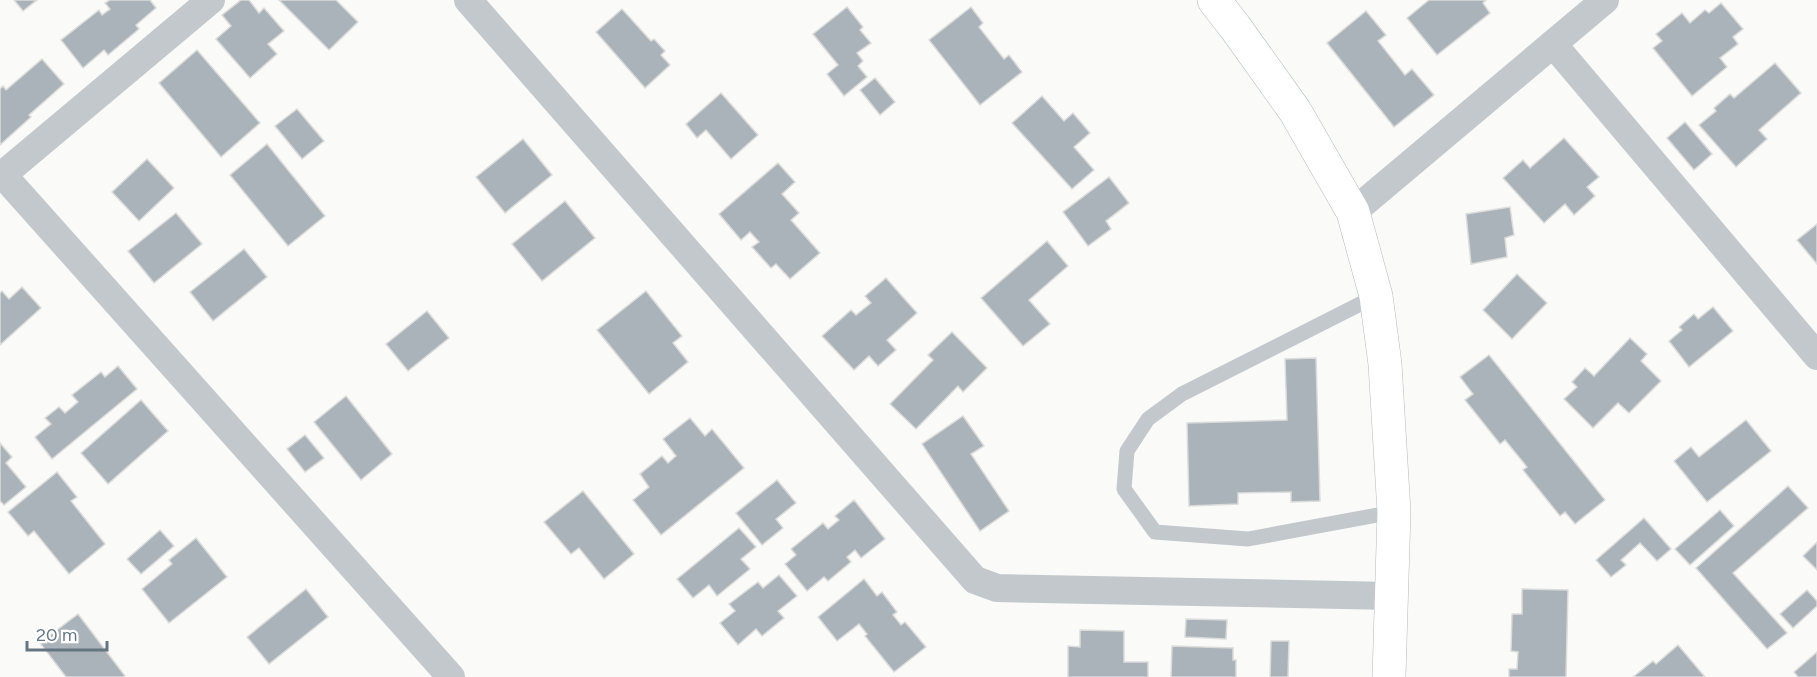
<svg xmlns="http://www.w3.org/2000/svg" width="1817" height="677" font-family="Figtree,sans-serif">
<style>
.building{fill:#aab3b9;stroke:#dcdcda;stroke-width:1.5}
.lines{fill:none;stroke-linecap:round;stroke-linejoin:round}
.secondary-casing{stroke:#b3babf;stroke-width:34}
.lane{stroke:#c3c8cc;stroke-width:15}
.street{stroke:#c3c8cc;stroke-width:28}
.secondary{stroke:#fff;stroke-width:33}
</style>
<rect width="100%" height="100%" fill="#fafaf8"/>
<g class="building">
<path d="M14 0H37L23 11Z"/>
<path d="M110 0H150L156 8 136 25 139 29 108 55 104 50 83 68 61 40 99 10 102 15 110 9 105 3Z"/>
<path d="M241 0H249L259 13 264 8 284 31 268 44 277 54 250 78 216 39 231 26 222 15Z"/>
<path d="M279 0H336L358 22 329 50Z"/>
<path d="M1429 0H1486L1483 3 1490 13 1437 55 1407 18Z"/>
<path d="M1721 3 1743 29 1733 37 1738 44 1720 58 1727 67 1692 96 1653 48 1662 41 1656 34 1682 13 1690 23 1705 10 1709 13Z"/>
<path d="M847 7 863 27 860 30 871 43 857 53 863 61 858 66 867 77 844 96 827 74 838 65 813 34Z"/>
<path d="M971 7 983 23 979 27 1004 59 1009 55 1022 72 980 105 929 40Z"/>
<path d="M622 9 651 41 654 39 665 51 661 55 670 65 645 88 596 32Z"/>
<path d="M1366 11 1386 35 1378 41 1405 75 1412 69 1434 95 1394 127 1327 43Z"/>
<path d="M197 50 260 123 221 157 159 83Z"/>
<path d="M42 59 64 84 29 115 31 117 0 145V89L3 86 6 90Z"/>
<path d="M1775 63 1801 93 1759 130 1767 139 1736 167 1699 125 1716 111 1714 108 1730 94 1734 98Z"/>
<path d="M875 78 895 102 880 115 860 90Z"/>
<path d="M721 93 758 135 731 159 706 130 697 138 686 124Z"/>
<path d="M1042 96 1064 121 1073 113 1090 133 1074 147 1094 170 1072 189 1012 123Z"/>
<path d="M297 109 324 141 302 159 275 126Z"/>
<path d="M1685 122 1712 154 1694 170 1667 138Z"/>
<path d="M1564 138 1599 177 1587 187 1595 196 1574 215 1565 204 1544 223 1503 178 1523 160 1530 168Z"/>
<path d="M523 139 552 175 505 213 476 177Z"/>
<path d="M267 144 325 216 288 246 230 175Z"/>
<path d="M147 159 174 188 139 221 112 192Z"/>
<path d="M778 163 795 182 782 194 799 213 791 220 820 253 790 279 776 264 771 268 752 247 759 242 750 232 741 240 719 214Z"/>
<path d="M1109 177 1129 203 1106 221 1111 229 1088 246 1063 212Z"/>
<path d="M565 201 595 238 542 281 512 244Z"/>
<path d="M1510 207 1514 235 1505 238 1507 257 1471 264 1466 214Z"/>
<path d="M176 213 202 244 154 283 128 251Z"/>
<path d="M1817 224V264L1797 240Z"/>
<path d="M1047 241 1068 266 1029 300 1050 324 1023 346 981 298Z"/>
<path d="M244 249 267 277 213 321 190 292Z"/>
<path d="M1517 274 1547 303 1512 339 1483 310Z"/>
<path d="M886 278 917 313 887 340 896 350 878 366 869 356 854 370 822 336 851 310 856 315 871 303 865 296Z"/>
<path d="M22 287 41 308 0 345V293L2 291 9 299Z"/>
<path d="M646 291 682 336 673 343 688 362 649 394 597 330Z"/>
<path d="M1713 307 1733 331 1689 367 1669 341 1682 330 1679 327 1694 314 1698 319Z"/>
<path d="M427 311 449 338 408 371 386 344Z"/>
<path d="M952 332 987 368 963 392 958 386 916 429 890 404 933 360 928 355Z"/>
<path d="M1630 338 1647 354 1641 361 1661 381 1629 413 1618 403 1593 428 1564 399 1577 387 1572 382 1585 368 1594 376Z"/>
<path d="M1489 355 1605 500 1575 524 1565 512 1560 516 1523 470 1527 467 1505 440 1500 444 1465 400 1473 394 1460 377Z"/>
<path d="M1316 358 1320 501 1291 502V492L1238 493V504L1189 506 1187 423 1287 420 1285 359Z"/>
<path d="M118 366 137 389 52 459 35 437 51 424 45 418 59 407 65 413 78 402 72 395 101 372 105 377Z"/>
<path d="M346 396 392 454 361 480 314 422Z"/>
<path d="M141 400 168 431 108 484 81 453Z"/>
<path d="M963 416 984 446 971 454 1009 511 980 531 922 444Z"/>
<path d="M690 418 705 436 712 429 744 468 661 535 633 500 649 487 640 474 662 456 668 463 676 456 663 439Z"/>
<path d="M1746 420 1771 451 1707 502 1674 461 1691 447 1699 457Z"/>
<path d="M305 435 324 458 305 472 287 449Z"/>
<path d="M0 443 12 457 6 463 26 487 4 505 0 501Z"/>
<path d="M57 472 77 497 71 501 105 544 69 574 34 531 28 536 8 512Z"/>
<path d="M777 480 796 503 776 519 783 528 762 545 736 513Z"/>
<path d="M1788 486 1808 508 1733 573 1787 633 1767 649 1696 568Z"/>
<path d="M583 491 634 554 604 579 579 548 571 554 544 522Z"/>
<path d="M854 500 885 539 861 558 855 550 847 557 851 562 828 581 824 577 807 591 785 564 796 555 791 549 823 523 828 529 839 520 835 516Z"/>
<path d="M1720 510 1734 526 1690 565 1675 549Z"/>
<path d="M1644 518 1671 549 1657 561 1640 543 1621 560 1626 565 1611 577 1596 560Z"/>
<path d="M739 528 756 547 741 559 750 569 717 596 709 585 693 598 677 579Z"/>
<path d="M160 530 174 546 141 574 127 559Z"/>
<path d="M196 538 227 577 169 623 142 589 172 564 169 560Z"/>
<path d="M1817 542V570L1803 556Z"/>
<path d="M779 575 797 596 778 611 784 618 762 636 756 629 738 645 720 623 735 611 729 604 758 582 763 588Z"/>
<path d="M864 579 877 596 882 592 897 612 893 615 901 625 905 622 926 647 894 672 865 636 867 634 859 624 837 641 818 617Z"/>
<path d="M306 589 328 617 269 664 247 637Z"/>
<path d="M1522 589 1568 590 1566 677H1509V669H1517L1518 652 1511 651 1512 614H1522Z"/>
<path d="M1807 590 1817 601V606L1793 628 1780 614Z"/>
<path d="M78 614 125 676 123 677H66L40 643Z"/>
<path d="M1186 619 1227 620 1226 639 1185 637Z"/>
<path d="M1080 630 1124 631V662H1148V677H1068V646L1080 647Z"/>
<path d="M1271 641H1289L1288 677H1270Z"/>
<path d="M1678 645 1705 677H1633L1653 661 1656 664Z"/>
<path d="M1172 646 1233 648V660H1236V677H1171Z"/>
<path d="M1817 652V677H1798L1794 672Z"/>
</g>
<g class="lines">
<defs>
<path id="secondary" d="M1214 0 1235 27 1295 111 1353 212 1376 296 1385 364 1394 512 1389 677"/>
</defs>
<use href="#secondary" class="secondary-casing"/>
<path class="lane" d="M1376 296 1182 394 1148 419 1127 451 1124 489 1155 532 1248 539 1394 512"/>
<g class="street">
<path d="M468 0 975 580 997 588 1392 596"/>
<path d="M1553 44 1817 356"/>
<path d="M3 175 451 677"/>
<path d="M0 177 211 0"/>
<path d="M1353 212 1605 0"/>
</g>
<use href="#secondary" class="secondary"/>
</g>
<path d="M27 641v9h80v-9" fill="none" stroke="#657683" stroke-width="3"/>
<text x="36" y="641" font-size="18" fill="#657683" stroke="#ffffff" stroke-width="4.5" paint-order="stroke">20 m</text>
</svg>
